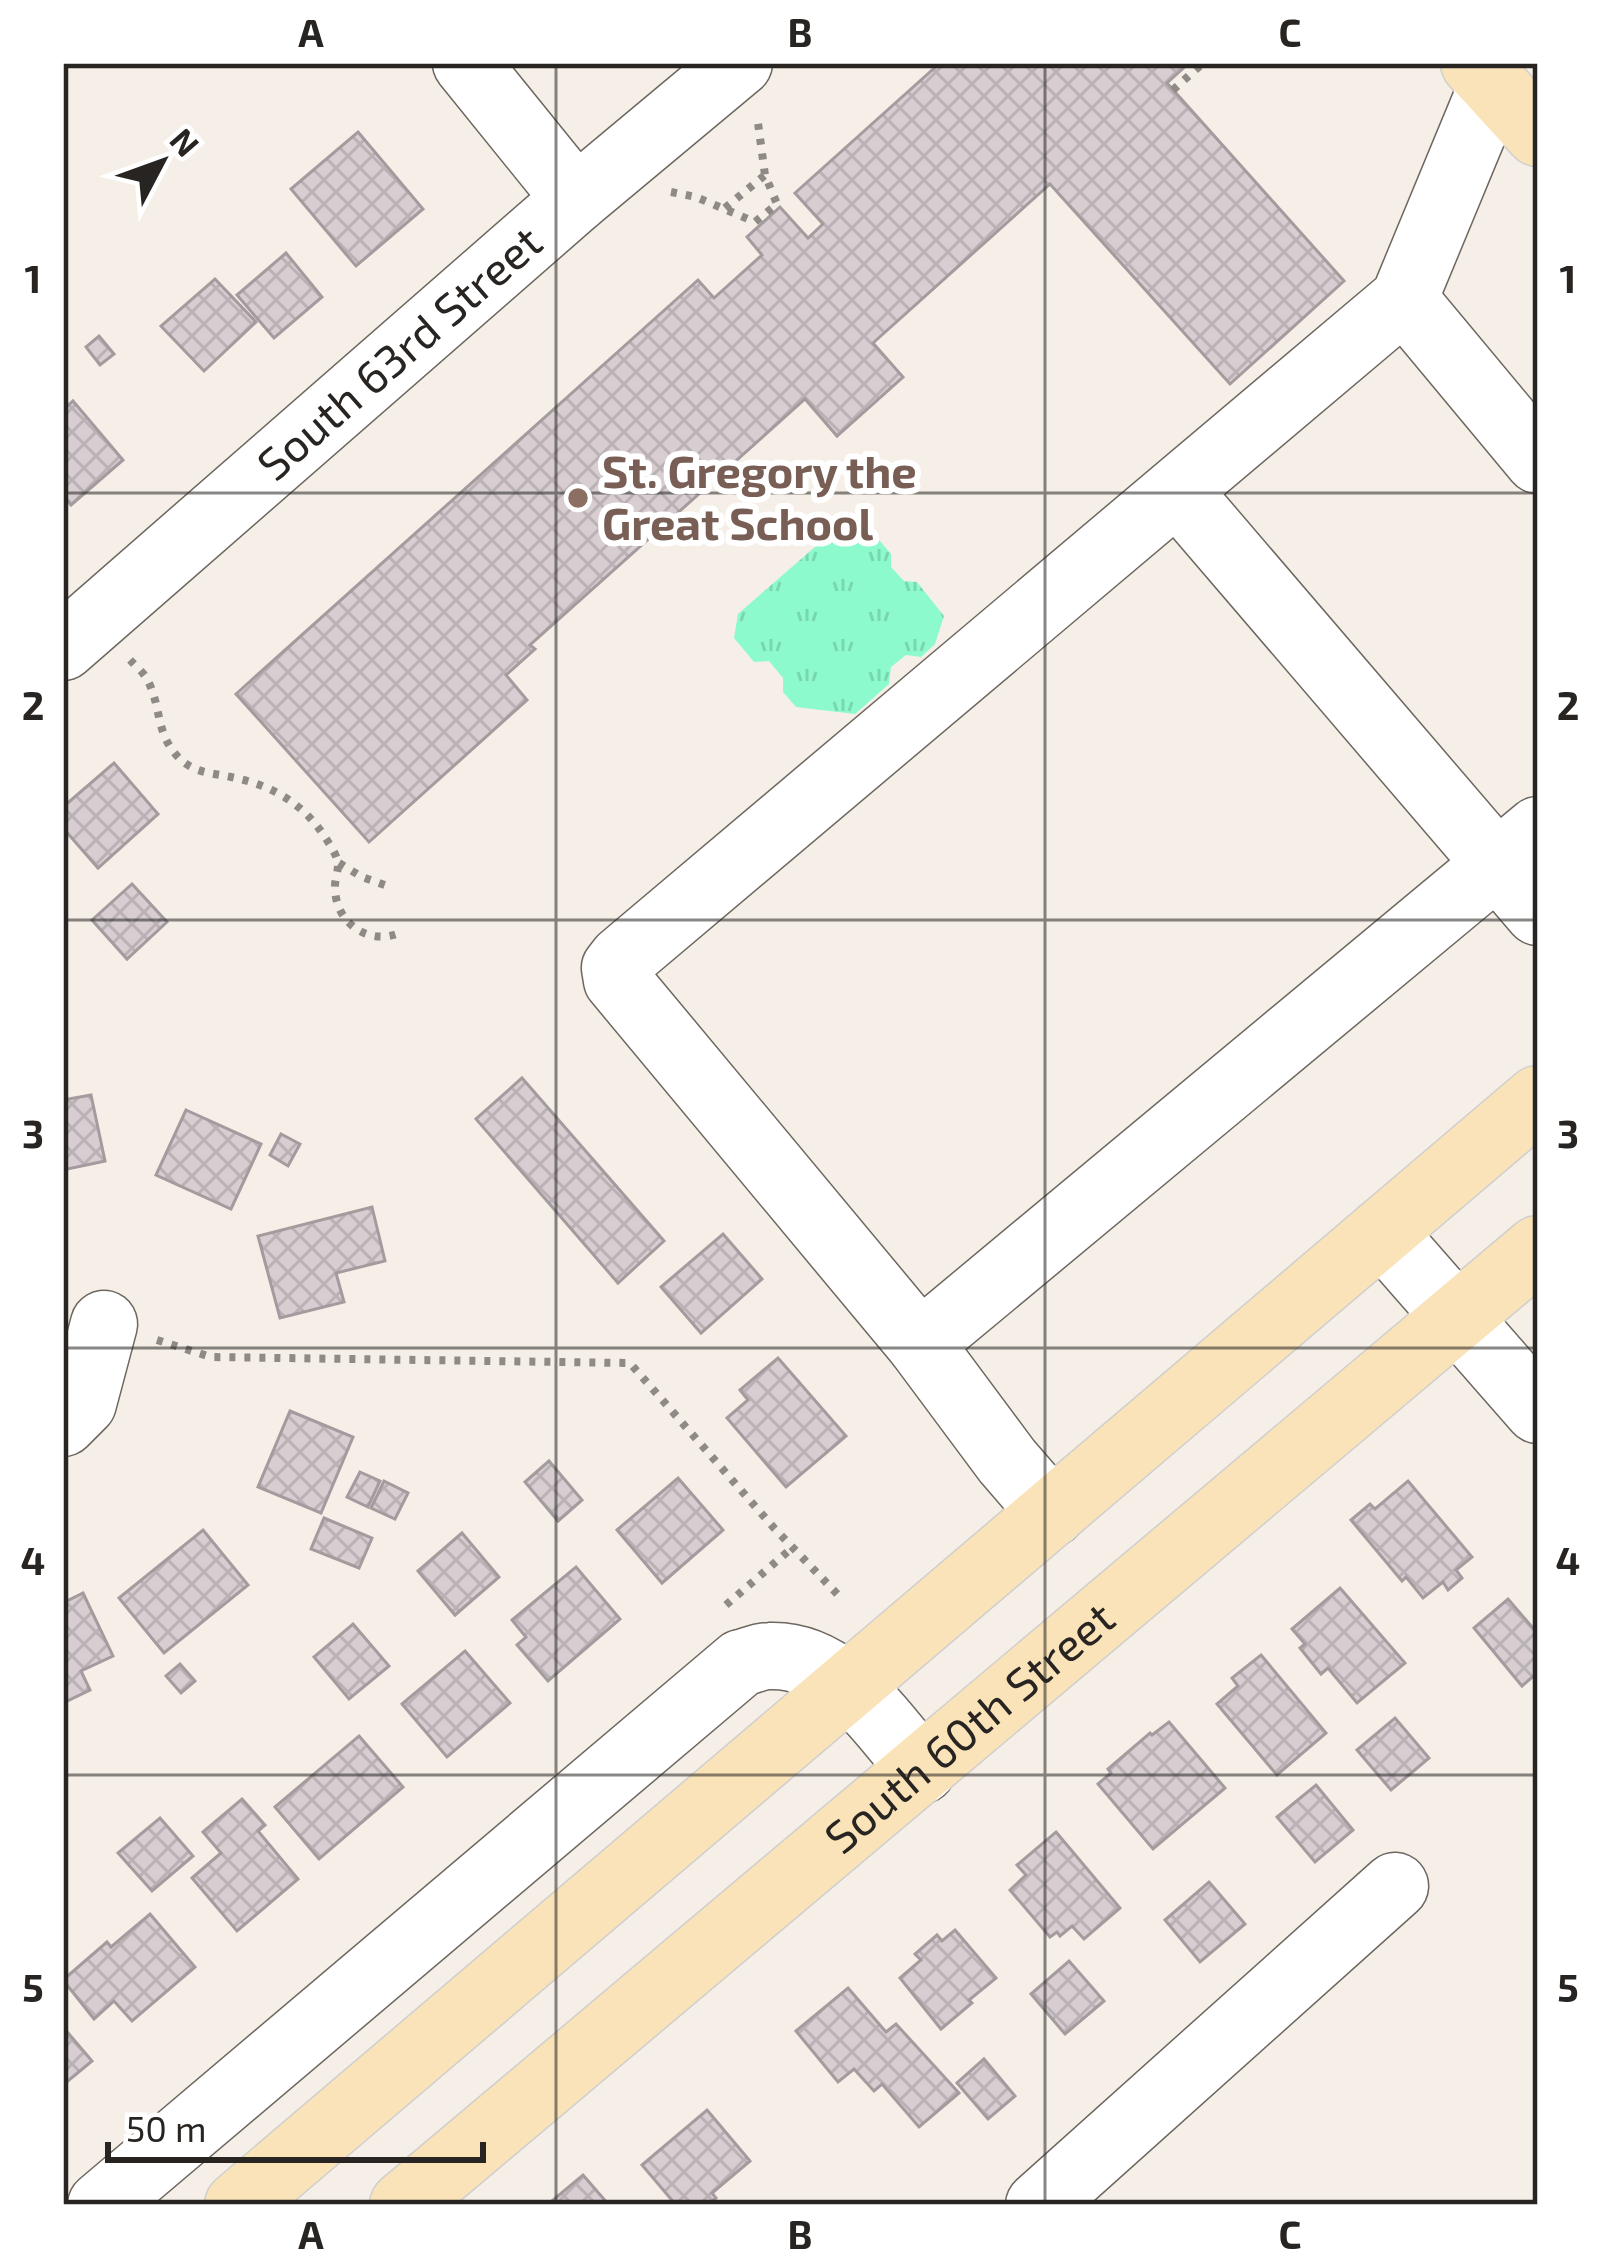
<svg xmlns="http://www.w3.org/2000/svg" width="1601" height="2268" font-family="'Exo 2',sans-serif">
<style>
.park{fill:url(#park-tufts)}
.building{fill:url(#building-cross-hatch);stroke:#a49b9e;stroke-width:3}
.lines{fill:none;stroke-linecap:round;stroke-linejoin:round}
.minor-casing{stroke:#6d6760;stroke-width:69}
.major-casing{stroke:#cfcfce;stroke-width:69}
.path{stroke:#8f8a85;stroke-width:8;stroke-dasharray:6 9;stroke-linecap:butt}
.minor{stroke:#fff;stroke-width:66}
.major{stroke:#fae3b8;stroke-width:66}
.grid{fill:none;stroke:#272422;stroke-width:3;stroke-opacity:0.55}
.education-dot{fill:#8d6e63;stroke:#fff;stroke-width:4.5}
.labels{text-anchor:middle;stroke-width:12;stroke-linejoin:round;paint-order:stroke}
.street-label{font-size:45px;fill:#272422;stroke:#fff}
.education-label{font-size:45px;font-weight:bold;fill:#785e54;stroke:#fff;text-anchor:start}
.neatline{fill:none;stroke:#272422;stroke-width:4.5}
.grid-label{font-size:39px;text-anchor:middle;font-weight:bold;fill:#272422}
</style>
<defs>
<pattern id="park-tufts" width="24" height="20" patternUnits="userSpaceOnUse" patternTransform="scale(3)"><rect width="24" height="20" fill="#8cfacc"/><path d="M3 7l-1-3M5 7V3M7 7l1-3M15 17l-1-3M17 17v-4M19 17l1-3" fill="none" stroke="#79d6af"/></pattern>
<pattern id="building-cross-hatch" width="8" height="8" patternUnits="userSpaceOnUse" patternTransform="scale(3)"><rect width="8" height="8" fill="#d8ced2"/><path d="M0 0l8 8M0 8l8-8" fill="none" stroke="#b9b1b4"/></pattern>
</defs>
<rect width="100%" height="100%" fill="#f6efe7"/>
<path class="park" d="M849 524 868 527 891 554V567L904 581 917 582 944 616 935 644 921 657 906 655 891 667 889 684 855 714 796 707 783 692V678L769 661 754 662 734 638 738 614 831 533Z"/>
<g class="building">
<path d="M940 63H1189L1167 83 1344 281 1230 384 1050 184 873 343 903 377 837 436 805 399 530 645 535 649 506 675 527 700 369 842 236 694 698 280 714 298 762 255 747 237 780 207 808 238 823 224 795 193Z"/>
<path d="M358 132 423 209 356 266 291 189Z"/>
<path d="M286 253 322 297 274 338 237 295Z"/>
<path d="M215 279 256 322 204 371 161 326Z"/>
<path d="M99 336 114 354 100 365 86 347Z"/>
<path d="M73 401 123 460 71 505 63 495V410Z"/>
<path d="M114 763 158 814 98 868 63 828V807Z"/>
<path d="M132 884 167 922 127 959 92 920Z"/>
<path d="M522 1078 664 1241 618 1283 476 1119Z"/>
<path d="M91 1095 105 1161 63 1170V1100Z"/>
<path d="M186 1110 261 1144 231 1209 156 1175Z"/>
<path d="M281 1134 300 1144 288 1166 270 1155Z"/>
<path d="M372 1207 385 1261 336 1273 344 1302 280 1318 258 1236Z"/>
<path d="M723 1234 762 1279 701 1333 661 1287Z"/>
<path d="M778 1358 846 1436 786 1487 727 1418 748 1400 740 1390Z"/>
<path d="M290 1411 353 1437 321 1513 258 1487Z"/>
<path d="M549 1461 582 1500 558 1521 525 1482Z"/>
<path d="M360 1472 380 1481 368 1507 347 1497Z"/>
<path d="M678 1478 723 1530 662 1583 617 1530Z"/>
<path d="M384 1481 408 1493 395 1519 371 1508Z"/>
<path d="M1408 1481 1472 1557 1456 1570 1462 1578 1448 1590 1443 1582 1423 1598 1406 1577 1402 1581 1351 1520 1370 1504 1375 1509Z"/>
<path d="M324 1518 372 1538 359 1568 311 1549Z"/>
<path d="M203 1530 248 1585 164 1653 119 1598Z"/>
<path d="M462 1533 499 1577 455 1615 418 1571Z"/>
<path d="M576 1567 620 1619 548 1681 517 1645 526 1637 512 1620Z"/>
<path d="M1340 1588 1405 1663 1357 1703 1328 1668 1321 1674 1300 1648 1305 1644 1292 1629Z"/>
<path d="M83 1593 113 1656 81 1671 90 1690 63 1703V1603Z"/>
<path d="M1508 1599 1538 1634V1672L1522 1686 1474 1628Z"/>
<path d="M353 1624 389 1666 349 1699 314 1657Z"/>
<path d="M465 1651 510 1703 447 1757 402 1704Z"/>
<path d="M1261 1655 1326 1733 1277 1775 1217 1704 1238 1686 1232 1678Z"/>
<path d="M180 1664 195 1681 181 1693 166 1676Z"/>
<path d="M1395 1718 1429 1758 1391 1790 1357 1750Z"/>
<path d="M1169 1722 1225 1788 1153 1849 1098 1784 1111 1773 1108 1769 1150 1733 1152 1735Z"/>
<path d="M359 1736 403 1787 319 1859 275 1807Z"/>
<path d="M1316 1785 1353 1830 1315 1862 1277 1817Z"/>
<path d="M242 1799 265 1825 258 1831 298 1879 237 1931 192 1878 221 1853 203 1832Z"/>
<path d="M160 1818 193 1856 152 1891 118 1853Z"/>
<path d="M1056 1832 1120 1908 1084 1939 1072 1926 1060 1936 1057 1932 1050 1937 1010 1890 1026 1875 1017 1865Z"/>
<path d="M1209 1882 1245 1924 1200 1962 1165 1920Z"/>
<path d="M150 1914 195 1967 132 2021 114 2001 94 2019 63 1980 107 1942 111 1947Z"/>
<path d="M955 1930 996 1978 969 2000 972 2003 941 2029 900 1978 921 1960 915 1954 937 1935 942 1941Z"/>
<path d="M1069 1961 1104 2001 1065 2034 1031 1994Z"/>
<path d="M848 1988 886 2032 896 2024 959 2093 919 2127 882 2084 874 2091 854 2069 838 2082 796 2031Z"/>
<path d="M63 2027 92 2061 63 2085Z"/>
<path d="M984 2059 1015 2096 988 2119 957 2083Z"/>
<path d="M707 2110 750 2161 712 2193 716 2198 708 2205H676L642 2165Z"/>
<path d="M583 2175 609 2205H547Z"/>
</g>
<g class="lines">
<defs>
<g id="minor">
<path d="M466 63 576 199"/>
<path d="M1404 299 1538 460"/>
<path d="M1178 492 1538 912"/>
<path id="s1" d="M63 647 576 199 739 63"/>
<path d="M1382 1232 1538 1410"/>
<path d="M920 1344 1538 830"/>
<path d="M63 1423 83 1403 104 1324"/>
<path d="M1052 1513 1007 1461 920 1344 617 980 615 968 622 959 1404 299 1493 84"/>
<path d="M101 2205 741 1663C750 1661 760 1656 769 1656 838 1653 882 1724 922 1770"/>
<path d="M1039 2205 1395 1886"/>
</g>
<g id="major">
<path d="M1474 63 1538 133"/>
<path d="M238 2205 1538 1099"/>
<path id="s2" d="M403 2205 1538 1249"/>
</g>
</defs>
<use href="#minor" class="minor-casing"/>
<use href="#major" class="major-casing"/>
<g class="path">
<path d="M1173 90 1203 63"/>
<path d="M671 192 696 197 755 222 777 204 765 175 758 123"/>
<path d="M725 208 765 175"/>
<path d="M130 660C136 666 145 674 148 681 162 709 155 733 179 758 194 773 212 773 231 777 270 785 300 801 323 834 328 842 334 850 337 859 340 868 335 877 335 886 334 920 365 945 397 934"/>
<path d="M339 863 362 877 393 888"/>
<path d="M157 1340 211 1357 630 1363 774 1528 842 1599"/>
<path d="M726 1605 793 1547"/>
</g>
<use href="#minor" class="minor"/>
<use href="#major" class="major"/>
</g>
<path class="grid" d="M556 63V2205M1045 63V2205M63 493H1538M63 920H1538M63 1348H1538M63 1775H1538"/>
<circle class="education-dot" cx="578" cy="498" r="12"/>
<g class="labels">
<g class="street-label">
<text dy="16" stroke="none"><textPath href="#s1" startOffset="447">South 63rd Street</textPath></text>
<text dy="16" stroke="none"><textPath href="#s2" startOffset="741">South 60th Street</textPath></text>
</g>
<g class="education-label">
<text x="602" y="488">St. Gregory the<tspan x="602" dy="52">Great School</tspan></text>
</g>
</g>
<rect width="1601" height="2268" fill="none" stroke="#ffffff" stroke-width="132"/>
<g transform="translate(162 162) rotate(49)" stroke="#ffffff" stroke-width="9" paint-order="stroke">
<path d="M0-9L21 45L0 30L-21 45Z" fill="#272422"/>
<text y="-18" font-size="33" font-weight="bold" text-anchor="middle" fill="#272422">N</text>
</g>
<path d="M108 2142v18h375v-18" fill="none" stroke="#272422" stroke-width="6"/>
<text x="126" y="2142" font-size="36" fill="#272422" stroke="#ffffff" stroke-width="9" paint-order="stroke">50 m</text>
<rect x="66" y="66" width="1469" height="2136" class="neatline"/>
<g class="grid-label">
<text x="311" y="47">A</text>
<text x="800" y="47">B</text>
<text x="1290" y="47">C</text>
<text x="33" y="293">1</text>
<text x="1568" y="293">1</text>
<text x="33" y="720">2</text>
<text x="1568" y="720">2</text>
<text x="33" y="1148">3</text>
<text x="1568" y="1148">3</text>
<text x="33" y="1575">4</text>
<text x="1568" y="1575">4</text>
<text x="33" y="2002">5</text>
<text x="1568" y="2002">5</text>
<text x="311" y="2249">A</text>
<text x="800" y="2249">B</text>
<text x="1290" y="2249">C</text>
</g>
</svg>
